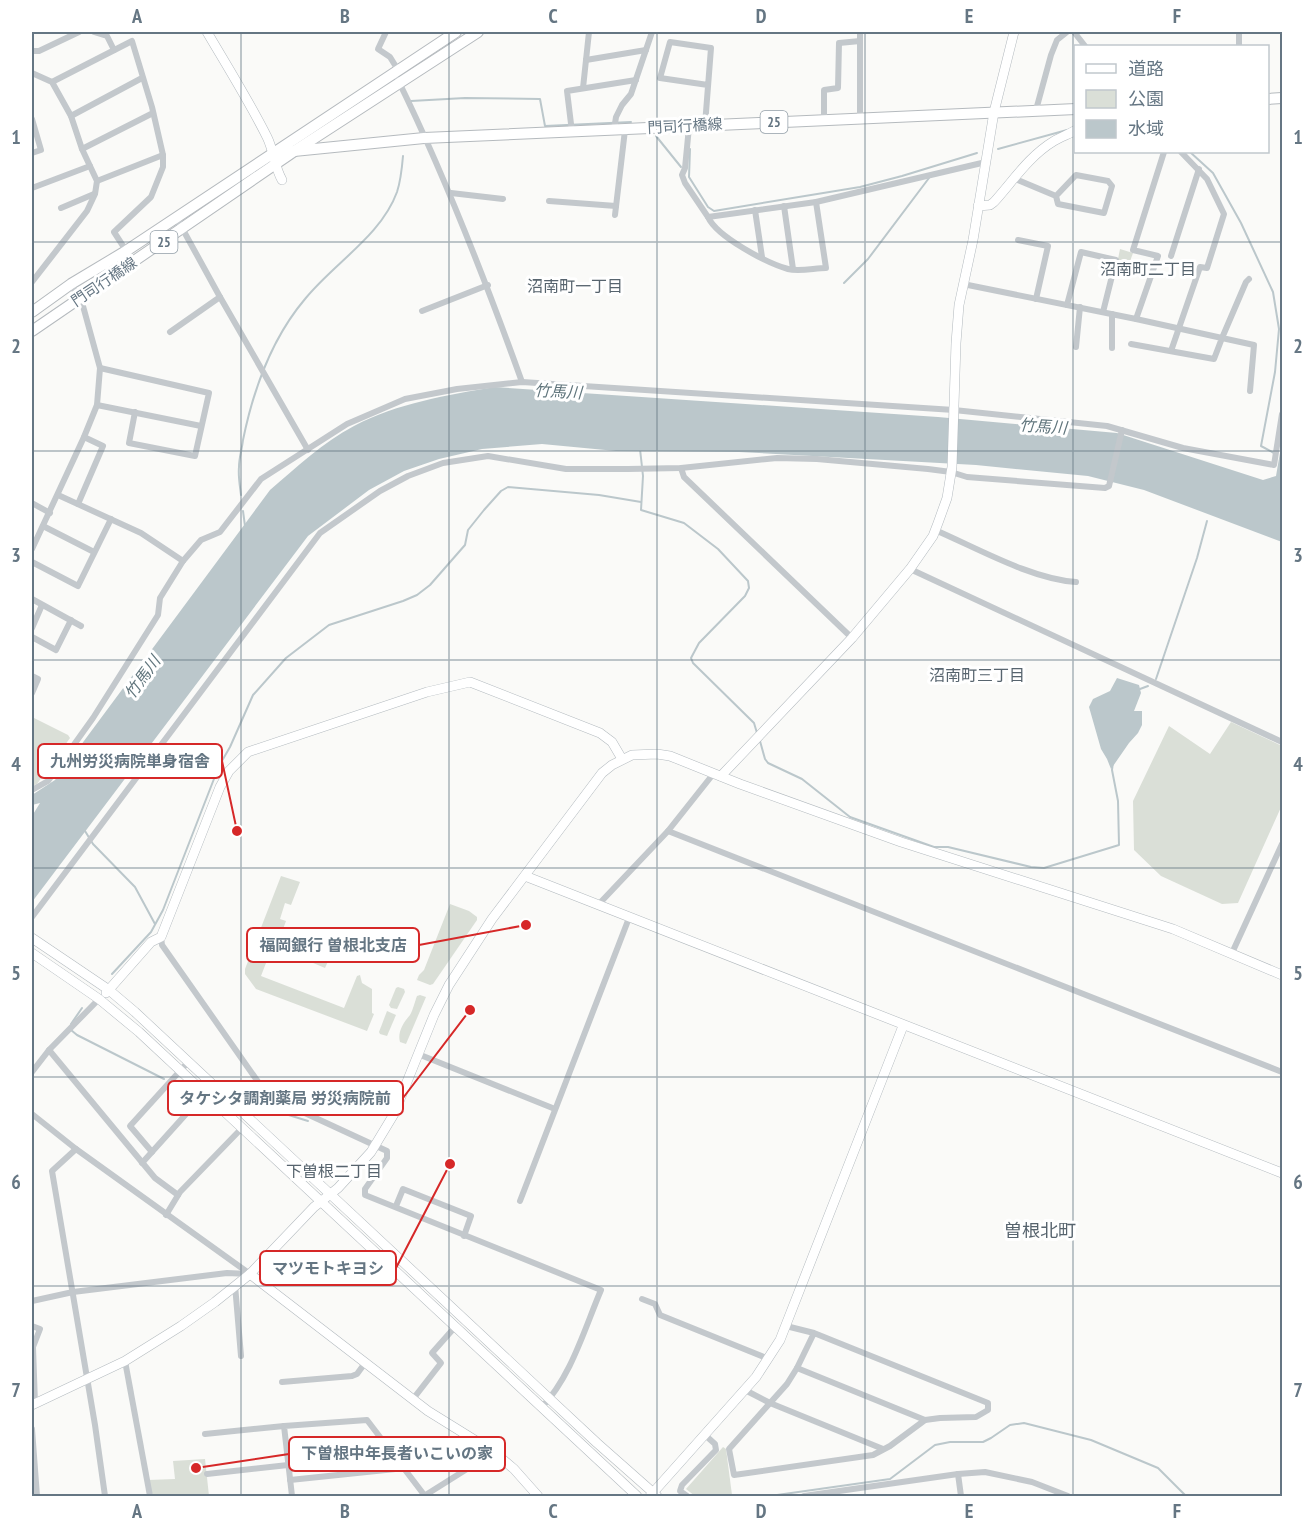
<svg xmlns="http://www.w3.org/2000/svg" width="1314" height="1528" font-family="'PT Sans Narrow','Noto Sans JP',sans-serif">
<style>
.green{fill:#dadfd7}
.water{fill:#bbc7cb}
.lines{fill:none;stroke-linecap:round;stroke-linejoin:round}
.stream{stroke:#bbc7cb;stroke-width:2}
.secondary-casing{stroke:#b3babf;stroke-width:10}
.primary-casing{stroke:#b5babe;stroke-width:12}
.street{stroke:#c3c8cc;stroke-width:6}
.secondary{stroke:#fff;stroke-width:9}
.primary{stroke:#fff;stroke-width:10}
.grid{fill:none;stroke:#657683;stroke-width:1.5;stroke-opacity:0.55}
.labels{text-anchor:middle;stroke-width:6;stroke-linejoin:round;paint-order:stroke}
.shield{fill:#fff;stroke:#939fa8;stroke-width:1.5}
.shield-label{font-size:14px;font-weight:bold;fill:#657683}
.street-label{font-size:15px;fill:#657683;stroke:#fff}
.neighbourhood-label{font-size:16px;fill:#57646e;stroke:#fff}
.water-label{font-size:16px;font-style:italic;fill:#60757c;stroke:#fff}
.quarter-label{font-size:18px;fill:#57646e;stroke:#fff}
.leader{fill:none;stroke:#d62828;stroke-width:2}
.callout-dot{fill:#d62828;stroke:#fff;stroke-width:2}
.callout{fill:#fff;stroke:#d62828;stroke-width:2}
.callout-label{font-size:16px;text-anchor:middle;font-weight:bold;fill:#657683}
.neatline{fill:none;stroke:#657683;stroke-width:2}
.grid-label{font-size:20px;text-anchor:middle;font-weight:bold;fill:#657683}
</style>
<rect width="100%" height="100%" fill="#fafaf8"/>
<g class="green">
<path d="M1120 249 1133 253 1128 267 1117 264Z"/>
<path d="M32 717 68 735 70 738 37 784 32 786Z"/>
<path d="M1231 722 1282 746V805L1238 903 1222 904 1161 876 1134 850 1133 801 1169 726 1210 754Z"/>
<path d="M281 876 300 882 291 905 285 903 280 919 286 921 275 951 271 950 261 976 344 1008 357 976 360 975 362 983 372 989V1013L374 1014 367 1031 256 989 245 974V969Z"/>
<path d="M450 904 469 911 477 917V920L433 984 430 985 417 980 419 975 424 970Z"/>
<path d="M305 943 327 951 330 957 325 968 299 957Z"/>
<path d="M398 987 404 989 405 992 397 1009 391 1008 389 1005 396 988Z"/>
<path d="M420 995 426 997 406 1044 400 1042C397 1032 404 1022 410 1015 413 1010 415 1001 417 996Z"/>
<path d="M387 1011 396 1015 387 1036 380 1034 379 1032Z"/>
<path d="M723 1447 726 1449 732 1495 695 1496 686 1489Z"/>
<path d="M205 1459 209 1496H153L148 1480 175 1479 173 1461Z"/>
</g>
<g class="water">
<path d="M495 387 938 417 1117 433 1263 480 1276 476 1282 441V542L1144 490 1088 476 976 465 739 452 616 451 542 444 482 449 439 459 404 471 369 490 308 536 32 902V816L40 803 32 805V795L55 780 270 490C296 468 323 442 354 426 398 403 447 395 495 387Z"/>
<path d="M1117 678 1139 685 1141 693 1134 711H1142V725L1138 733 1129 743 1111 769 1107 759 1101 749 1089 707 1093 699 1110 691Z"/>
</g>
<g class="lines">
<g class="stream">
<path d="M411 101 465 98 540 99 545 126 631 122"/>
<path d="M656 136 681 167"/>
<path d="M690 149 689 177 708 207 714 211 860 187 902 176 977 153"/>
<path d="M998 149 1067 130"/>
<path d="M1190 152 1213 173 1241 223 1273 292 1279 329 1275 372 1261 446 1274 453"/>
<path d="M844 283 868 259 929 178"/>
<path d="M640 449 643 476 641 510 684 523 718 549 748 581 749 588 745 596 699 643 691 658 693 663 754 723 757 733"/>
<path d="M241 495C240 486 238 476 239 467 239 458 242 449 243 440 253 391 272 338 305 299 334 263 381 236 397 192 401 180 402 168 403 156"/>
<path d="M243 511 245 526"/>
<path d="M1156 679 1197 558 1207 521"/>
<path d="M1140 689 1148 686"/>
<path d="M760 741 765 759 768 763 802 779 850 817 934 847H948L1031 867 1044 868 1119 845 1118 801 1112 770 1113 762"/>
<path d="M85 831 93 844 135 887 155 924"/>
<path d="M112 974 151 932 163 910 219 766 230 747 253 695 286 658 329 625 403 601 417 595 430 585 465 545 468 530 484 510 501 491 508 487 599 495 641 502"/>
<path d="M71 1024 82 1008"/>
<path d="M71 1030 77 1035 164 1079"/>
<path d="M266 1108 308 1121"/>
<path d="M770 1496 890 1479 935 1445 950 1442H983L991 1438 1010 1425 1024 1423 1091 1440 1158 1468 1186 1496"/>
</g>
<defs>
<g id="secondary">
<path d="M207 32C227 66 249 101 267 137 274 151 274 166 282 180"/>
<path d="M978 206 990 205 994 202C1013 181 1029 156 1054 141 1061 137 1069 134 1076 130"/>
<path d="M721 776 852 638 910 569 933 536 938 523 947 498 952 467 956 343 959 305 973 240 994 112 1014 32"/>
<path d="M525 876 1282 1173"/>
<path d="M32 938 109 990 135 1012 597 1443 657 1496"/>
<path d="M32 953 99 999 139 1032 637 1496"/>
<path d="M106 993 151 942 161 937 220 787 229 771 248 752 427 692 470 682 600 733 612 742 622 759"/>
<path d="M250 1274 428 1411 494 1452 514 1469 538 1496"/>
<path d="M32 1405 125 1361 181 1326 215 1302 250 1274 314 1207 338 1188 371 1152 394 1114 434 1015 449 985 492 919 602 773 612 765 632 755 657 754 670 756 740 784 901 842 1173 929 1282 975"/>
<path d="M650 1496 756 1377 780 1340 903 1026"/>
</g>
<g id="primary">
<path d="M1268 99 1282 98"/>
<path d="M274 153 424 138 1076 109"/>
<path d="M32 312 71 284 126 251 456 32"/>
<path d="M32 331 296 150 478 32"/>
</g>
</defs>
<use href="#secondary" class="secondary-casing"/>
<use href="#primary" class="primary-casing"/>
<g class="street">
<path d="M94 32 107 36 114 50"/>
<path d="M386 32 378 49 390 57 398 70"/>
<path d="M1074 32 1085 46"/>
<path d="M1239 32V46"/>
<path d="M32 51H39L79 32"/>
<path d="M586 60 646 50"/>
<path d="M32 73 52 82 71 116 82 149 97 181 95 194 87 211 32 282"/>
<path d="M398 80C446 178 485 279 522 382"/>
<path d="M52 82 132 41 152 107 163 155V167L151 197 114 232 127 252"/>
<path d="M583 88 589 32"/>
<path d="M1036 110 1051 55 1057 40 1067 32"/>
<path d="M71 116 142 78"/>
<path d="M860 118V32"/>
<path d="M32 119 41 150 32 153"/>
<path d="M824 120V90L838 88 839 43 860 41"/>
<path d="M705 125 711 48 670 42 660 78 708 85"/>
<path d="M689 127 685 168 682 175 685 183 708 217 816 202 986 162"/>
<path d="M614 130 616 117 622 105 631 94 652 32"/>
<path d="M572 132 567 91 636 80"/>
<path d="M82 149 153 113"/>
<path d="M1013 178 1056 196 1058 204 1104 213 1112 186 1108 181 1076 175 1056 196"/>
<path d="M97 181 163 155"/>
<path d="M32 188 90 166"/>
<path d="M451 193 503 199"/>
<path d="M549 201 616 206"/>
<path d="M784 206 793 269"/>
<path d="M61 208 94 194"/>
<path d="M755 210 762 257"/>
<path d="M615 215 625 130"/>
<path d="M176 217 220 297 308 450"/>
<path d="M708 217C717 237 767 263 788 269 799 272 815 268 826 268L816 202"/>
<path d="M1018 240 1048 246 1036 299"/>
<path d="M1171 256 1199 169"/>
<path d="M1249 279 1246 282 1222 338 1254 345 1250 391"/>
<path d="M963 284 1136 319 1222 338 1214 359 1131 344"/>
<path d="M1067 305 1081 252 1116 260 1103 312"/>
<path d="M422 311 488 285"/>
<path d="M1136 319 1158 256 1133 250 1164 152"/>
<path d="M170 332 220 297"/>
<path d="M1076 347 1080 307"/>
<path d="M1112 348V314"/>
<path d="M1171 351 1200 267 1207 268 1224 214 1207 179 1181 152"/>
<path d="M100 368 209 393 195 456 129 443 135 412"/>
<path d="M97 405 201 426"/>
<path d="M681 468 684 477 852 638"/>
<path d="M58 495 141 533 183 561"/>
<path d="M32 503 50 513"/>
<path d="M78 504 103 446 84 437"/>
<path d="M43 526 94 552"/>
<path d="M935 530C977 548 1031 579 1076 582"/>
<path d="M32 549 84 437 97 405 100 368 83 306 71 284"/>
<path d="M32 562 78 586 111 519"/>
<path d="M910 569 1282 742"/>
<path d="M32 599 81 626"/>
<path d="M32 628 42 605"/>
<path d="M32 637 56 650 71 620"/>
<path d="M32 676 38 679 32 693"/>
<path d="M32 790 48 781 93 718 158 615 160 598 183 561 201 540 220 532 261 479 347 424 405 399 457 389 522 382 954 410 1107 426 1183 448 1274 465 1282 414"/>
<path d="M668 831 1282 1072"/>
<path d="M598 905 668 831 714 773"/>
<path d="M32 917 320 533 380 491 408 476 443 463 488 456 566 469H628L681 468 777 458 817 459 928 469 951 472 967 477 1105 488 1109 486 1122 430"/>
<path d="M161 937 162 945 268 1096 387 1151V1158L365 1189V1195L601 1290C584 1330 571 1377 541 1408"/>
<path d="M1232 953 1282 844"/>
<path d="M49 1050 155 1178 178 1195"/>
<path d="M418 1054 555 1109"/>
<path d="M32 1072 49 1050 99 999"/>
<path d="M32 1114 76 1149 250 1274"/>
<path d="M76 1149 52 1171 95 1425 105 1496"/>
<path d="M152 1152 130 1126 189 1061"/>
<path d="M142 1163 205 1093"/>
<path d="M520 1201 629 918"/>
<path d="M396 1206 403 1189 471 1216 464 1236"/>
<path d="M166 1215 180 1192 242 1128"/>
<path d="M235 1285 241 1356"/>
<path d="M642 1299 655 1304 660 1315 769 1359"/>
<path d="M32 1301 73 1292 227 1273 249 1274"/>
<path d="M32 1326 40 1329 33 1347 35 1404"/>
<path d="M786 1326 814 1333 988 1403V1410L976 1417 940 1418 925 1420 890 1446 873 1455 734 1475 729 1449 787 1384 797 1368 814 1333"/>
<path d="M125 1361 150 1496"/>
<path d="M797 1368 925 1420"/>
<path d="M282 1382 352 1376 357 1374 365 1363"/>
<path d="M745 1390 770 1403 883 1449"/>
<path d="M413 1399 441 1363 432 1353 455 1327"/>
<path d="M32 1429 37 1496"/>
<path d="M205 1434 284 1426"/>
<path d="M287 1454 385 1443"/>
<path d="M207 1474 288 1465"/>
<path d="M958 1474 961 1496"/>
<path d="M290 1480 405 1468"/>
<path d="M292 1496 284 1426 367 1420 425 1496"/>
<path d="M424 1496 494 1452"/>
<path d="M687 1496 680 1491 682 1485 716 1450 715 1444 705 1435"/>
<path d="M804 1496 958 1474 985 1472 1032 1482 1068 1496"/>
</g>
<use href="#secondary" class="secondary"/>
<use href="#primary" class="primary"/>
</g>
<path class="grid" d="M241 32V1496M449 32V1496M657 32V1496M865 32V1496M1073 32V1496M32 242H1282M32 451H1282M32 660H1282M32 868H1282M32 1077H1282M32 1286H1282"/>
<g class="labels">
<g class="shield">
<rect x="760.5" y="111" width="27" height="22" rx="4.5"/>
<rect x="150.5" y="231" width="27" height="22" rx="4.5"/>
</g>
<g class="shield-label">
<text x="774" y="127">25</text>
<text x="164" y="247">25</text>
</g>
<g class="street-label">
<text transform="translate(685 126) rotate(-3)" y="5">門司行橋線</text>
<text transform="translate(104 282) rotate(-34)" y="5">門司行橋線</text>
</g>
<g class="neighbourhood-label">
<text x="1148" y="275">沼南町二丁目</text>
<text x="575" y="292">沼南町一丁目</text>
<text x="977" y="681">沼南町三丁目</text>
<text x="334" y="1177">下曽根二丁目</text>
</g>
<g class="water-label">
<text transform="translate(558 391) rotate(3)" y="6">竹馬川</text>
<text transform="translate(1043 426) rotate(4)" y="6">竹馬川</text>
<text transform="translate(142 677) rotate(-54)" y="6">竹馬川</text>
</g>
<g class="quarter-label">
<text x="1040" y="1237">曽根北町</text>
</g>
</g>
<path class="leader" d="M237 831L222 761M526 925L419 945M470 1010L403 1098M450 1164L396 1268M196 1468L289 1454"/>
<g class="callout-dot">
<circle cx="237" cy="831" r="6"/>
<circle cx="526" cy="925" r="6"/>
<circle cx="470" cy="1010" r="6"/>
<circle cx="450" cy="1164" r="6"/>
<circle cx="196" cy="1468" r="6"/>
</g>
<g class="callout">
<rect x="38" y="744" width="184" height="34" rx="6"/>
<rect x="247" y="928" width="172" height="34" rx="6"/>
<rect x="168" y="1081" width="235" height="34" rx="6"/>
<rect x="260" y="1251" width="136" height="34" rx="6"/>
<rect x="289" y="1437" width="216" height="34" rx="6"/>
</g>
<g class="callout-label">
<text x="130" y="767">九州労災病院単身宿舎</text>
<text x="333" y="951">福岡銀行 曽根北支店</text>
<text x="285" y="1104">タケシタ調剤薬局 労災病院前</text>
<text x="328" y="1274">マツモトキヨシ</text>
<text x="397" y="1459">下曽根中年長者いこいの家</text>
</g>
<rect width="1314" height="1528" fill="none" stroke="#ffffff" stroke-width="66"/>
<rect x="1074" y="45" width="195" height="108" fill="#ffffff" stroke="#c1c8cd" stroke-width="1.5"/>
<rect x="1086" y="64" width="30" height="9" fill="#ffffff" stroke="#c1c8cd" stroke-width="1.5"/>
<text x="1128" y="75" font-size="18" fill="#657683">道路</text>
<rect x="1086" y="90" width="30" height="18" fill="#dadfd7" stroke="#c1c8cd" stroke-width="1.5"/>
<text x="1128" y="105" font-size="18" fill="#657683">公園</text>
<rect x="1086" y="120" width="30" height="18" fill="#bbc7cb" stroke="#c1c8cd" stroke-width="1.5"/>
<text x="1128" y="135" font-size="18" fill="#657683">水域</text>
<rect x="33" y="33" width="1248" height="1462" class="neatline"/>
<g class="grid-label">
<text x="137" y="23">A</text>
<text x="345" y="23">B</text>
<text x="553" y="23">C</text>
<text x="761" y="23">D</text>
<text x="969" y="23">E</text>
<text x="1177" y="23">F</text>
<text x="16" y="144">1</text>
<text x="1298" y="144">1</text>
<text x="16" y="353">2</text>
<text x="1298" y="353">2</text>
<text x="16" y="562">3</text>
<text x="1298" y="562">3</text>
<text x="16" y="771">4</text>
<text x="1298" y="771">4</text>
<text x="16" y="980">5</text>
<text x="1298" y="980">5</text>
<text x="16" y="1189">6</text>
<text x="1298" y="1189">6</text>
<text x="16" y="1397">7</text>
<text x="1298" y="1397">7</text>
<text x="137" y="1518">A</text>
<text x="345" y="1518">B</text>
<text x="553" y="1518">C</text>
<text x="761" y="1518">D</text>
<text x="969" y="1518">E</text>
<text x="1177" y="1518">F</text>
</g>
</svg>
